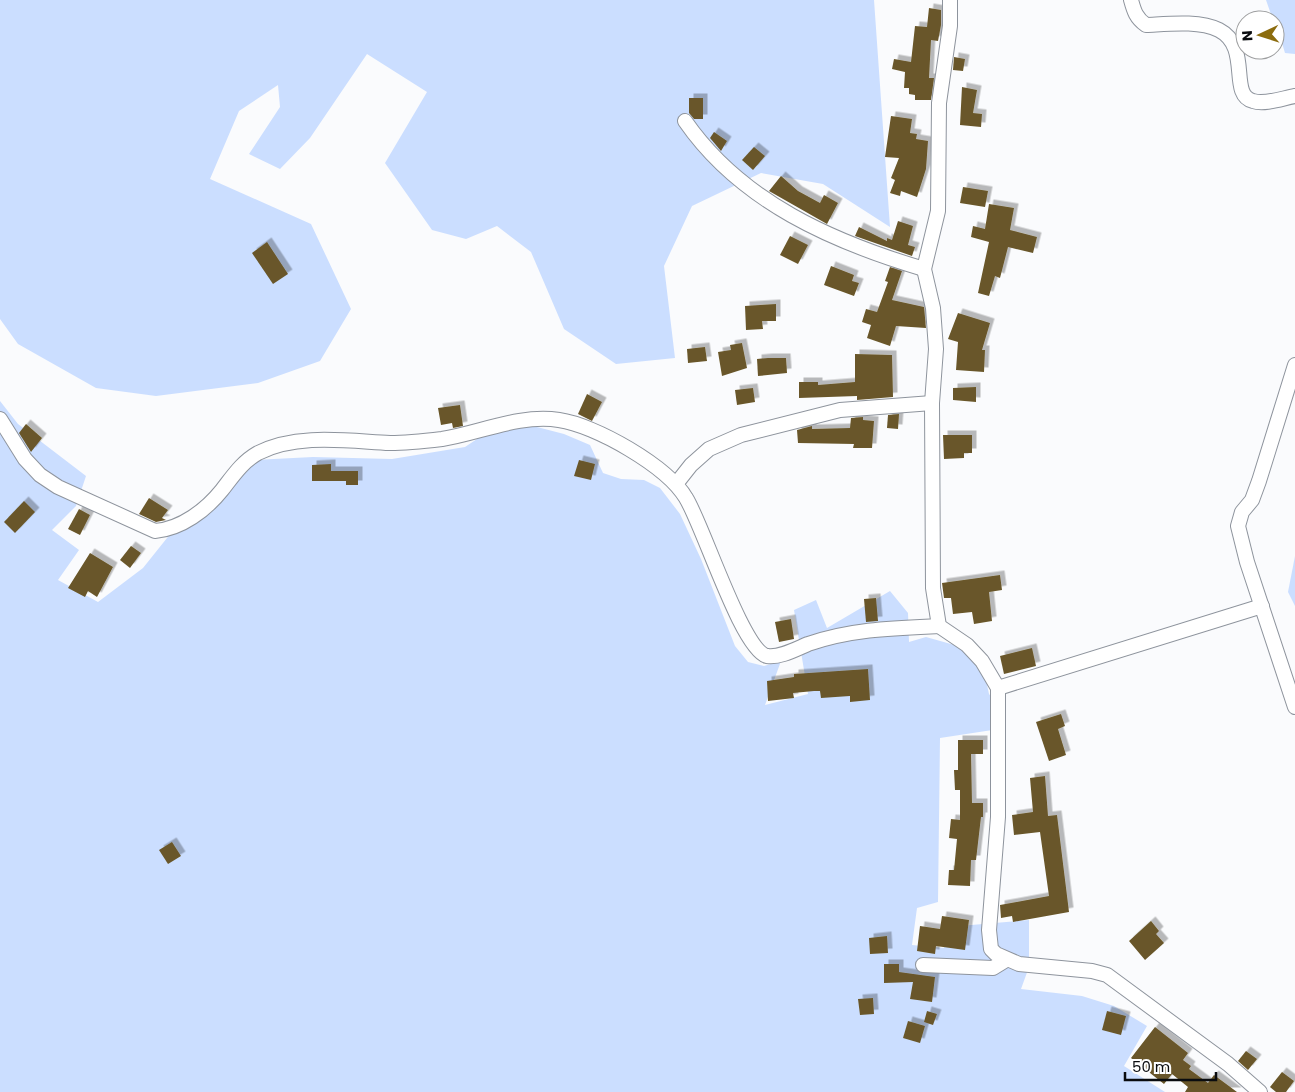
<svg xmlns="http://www.w3.org/2000/svg" width="1295" height="1092" font-family="Poppins,sans-serif">
<style>
.green{fill:#cbdeff}
.building{fill:#695729;filter:url(#shadow)}
.lines{fill:none;stroke-linecap:round;stroke-linejoin:round}
.street-casing{stroke:#8e949d;stroke-width:16}
.street{stroke:#fff;stroke-width:14}
</style>
<defs>
<filter id="shadow"><feDropShadow dx="4.5" dy="-4.5" stdDeviation="0" flood-color="#0004"/></filter>
</defs>
<rect width="100%" height="100%" fill="#fafbfd"/>
<g class="green">
<path d="M0 0H874L890 227 823 184 761 173 692 206 664 266 675 358 616 364 564 329 531 252 497 226 466 239 432 230 385 163 427 92 367 54 310 138 280 169 249 154 280 107 278 85 239 111 210 179 311 224 351 309 320 361 258 383 156 396 96 388 18 344 0 319Z"/>
<path d="M1266 0H1295V54L1285 53 1275 20H1273Z"/>
<path d="M0 401 18 424 86 476 76 506 52 530 79 550 58 580 98 602 143 568 171 533 254 460 313 457 392 459 465 447 480 437 503 427H537L564 434 590 445 603 473 621 479 644 480 660 488 680 514 701 559 735 646 748 662 764 666 781 661 765 705 808 694 794 610 816 600 827 628 890 591 908 613 909 642 926 637 958 646 968 653 984 671 989 694 997 704 999 729 940 738 938 902 917 908 912 945 944 948 948 927 1029 920V967L1021 989 1082 996 1114 1006 1147 1026 1124 1066 1165 1092H0Z"/>
<path d="M1295 556V606L1288 592Z"/>
</g>
<g class="building">
<path d="M929 8 941 10V25L938 41 931 40 929 78H934L931 100H915V95L909 94V88H904L905 72 892 69 894 59 911 62 915 26 927 27Z"/>
<path d="M954 57 965 59 963 71 953 70Z"/>
<path d="M962 87 977 90 973 113 982 114 981 127 960 125Z"/>
<path d="M689 98H703V119H694L689 113Z"/>
<path d="M891 116 912 119 910 133 917 134 916 139 928 141 926 169 917 197 901 191 900 196 890 193 895 180 891 178 899 158 885 157Z"/>
<path d="M714 132 727 141 721 151 710 138Z"/>
<path d="M754 147 765 156 753 170 742 160Z"/>
<path d="M781 176 798 191 820 203 824 195 838 203 827 224 769 191Z"/>
<path d="M963 187 988 191 985 207 960 203Z"/>
<path d="M989 204 1014 208 1010 230 1037 237 1033 253 1008 247 1000 278 995 276 989 296 978 293 989 242 971 237 973 226 985 229Z"/>
<path d="M898 221 913 226 908 245 915 247 912 256 855 236 859 227 887 241V238L892 240Z"/>
<path d="M790 236 808 245 798 264 780 255Z"/>
<path d="M267 242 288 274 273 284 252 253Z"/>
<path d="M831 266 854 275 852 281 859 283 854 296 824 285Z"/>
<path d="M890 267 902 271 892 300 924 307 926 328 896 326 890 346 867 338 871 325 862 322 866 309 877 312 888 282 885 281Z"/>
<path d="M776 304V321H762L763 329 746 330 745 306Z"/>
<path d="M958 313 990 323 982 350H985L984 372 956 370 958 342 948 339Z"/>
<path d="M742 343 747 368 722 376 718 352 731 350 730 345Z"/>
<path d="M705 347 707 361 688 363 687 349Z"/>
<path d="M855 354 892 355 893 397 857 400V396L799 398V382H818V385L855 382Z"/>
<path d="M768 358H786L787 373 758 376 757 359Z"/>
<path d="M976 387V402L953 400V388Z"/>
<path d="M753 388 755 402 737 405 735 390Z"/>
<path d="M587 394 602 402 592 421 578 414Z"/>
<path d="M460 405 463 426 453 428 452 423 441 425 438 408Z"/>
<path d="M899 414 898 429 887 428 888 415Z"/>
<path d="M863 417V420L874 421 872 448H853L854 444 798 443 797 430 812 426V429L850 428 851 418Z"/>
<path d="M26 424 42 438 31 452 19 433Z"/>
<path d="M943 435H972V453H964V458L944 459Z"/>
<path d="M579 460 595 464 591 480 574 476Z"/>
<path d="M331 464V471H358V485H346V481H312V465Z"/>
<path d="M149 498 168 510 162 518 166 520 156 522 139 514Z"/>
<path d="M24 501 35 512 15 533 4 522Z"/>
<path d="M79 509 90 515 80 535 68 529Z"/>
<path d="M131 546 141 553 130 568 120 560Z"/>
<path d="M90 553 113 567 97 597 88 591 85 597 68 588Z"/>
<path d="M1000 575 1002 590 989 592 992 621 974 624 972 612 953 614 951 598H944L942 583Z"/>
<path d="M876 598 878 621 866 622 864 599Z"/>
<path d="M791 619 794 639 779 642 775 622Z"/>
<path d="M1032 648 1036 666 1004 674 1000 656Z"/>
<path d="M868 669 870 700 850 702V696L821 698 820 691H814L793 693 794 698 768 701 767 681 794 677V674Z"/>
<path d="M1061 714 1065 726 1058 729 1066 755 1049 761 1036 722Z"/>
<path d="M958 740H983V754H971L972 803H983V817H981L976 860H971L970 886 948 885 949 870H954L957 839 949 838 951 819 960 820V790H955L954 770H958Z"/>
<path d="M1045 776 1048 816 1057 815 1069 912 1013 922 1012 916 1001 918 1000 905 1049 896 1040 832 1014 835 1012 815 1033 812 1030 778Z"/>
<path d="M172 842 181 856 168 864 159 850Z"/>
<path d="M942 916 969 920 965 950 936 946 935 954 917 951 920 926 940 929Z"/>
<path d="M1151 921 1159 931 1156 934 1164 943 1145 960 1129 941Z"/>
<path d="M887 936 888 953 870 954 869 938Z"/>
<path d="M884 964H899V972L935 977 932 1002 910 999 913 982 884 983Z"/>
<path d="M873 998 874 1014 860 1015 858 999Z"/>
<path d="M927 1011 937 1014 933 1025 924 1022Z"/>
<path d="M1107 1011 1126 1016 1121 1035 1102 1030Z"/>
<path d="M908 1021 925 1026 920 1043 903 1038Z"/>
<path d="M1155 1027 1188 1053 1183 1060 1191 1066 1189 1069 1208 1083 1214 1075 1237 1092H1185L1188 1087 1172 1074 1164 1084 1131 1058Z"/>
<path d="M1246 1051 1257 1059 1248 1070 1238 1061Z"/>
<path d="M1282 1072 1294 1081 1286 1092H1276L1270 1087Z"/>
</g>
<g class="lines">
<defs>
<g id="street">
<path d="M950 0V26L939 103 938 211 924 269 933 308 936 349 932 403 933 588 939 626 967 645 982 661 998 688V817L989 930 991 949 996 954 1019 964 1092 971 1107 975 1228 1064 1260 1092"/>
<path d="M1131 0C1134 11 1136 18 1146 25 1167 24 1199 20 1219 30 1252 47 1228 95 1253 101 1265 105 1283 98 1295 96"/>
<path d="M685 121C741 202 833 242 924 269"/>
<path d="M1295 365 1259 481 1252 500 1242 512 1238 526 1247 562 1295 707"/>
<path d="M0 419 25 459 40 475 58 487 155 531C181 529 206 510 222 490 233 476 242 462 258 453 297 433 348 441 390 443 407 443 425 441 442 439 480 433 519 414 559 420 595 425 667 466 686 498 703 525 742 650 767 656 780 658 796 649 808 644 851 629 895 628 939 626"/>
<path d="M676 484 691 465 709 449 741 435 840 410 932 403"/>
<path d="M998 688 1262 606"/>
<path d="M923 965 993 968 1006 960"/>
</g>
</defs>
<use href="#street" class="street-casing"/>
<use href="#street" class="street"/>
</g>
<g transform="translate(1260 35) rotate(266)"><circle r="24" fill="#ffffff" stroke="#9d9e9f"/>
<path d="M0-4L9 19L0 12L-9 19Z" fill="#8c6c0e"/>
<text y="-8" font-size="14" font-weight="bold" text-anchor="middle" fill="#0a0c0f">N</text>
</g>
<path d="M1125 1072v8h91v-8" fill="none" stroke="#0a0c0f" stroke-width="2.5"/>
<text x="1132" y="1072" font-size="15" fill="#0a0c0f" stroke="#ffffff" stroke-width="4" paint-order="stroke">50 m</text>
</svg>
